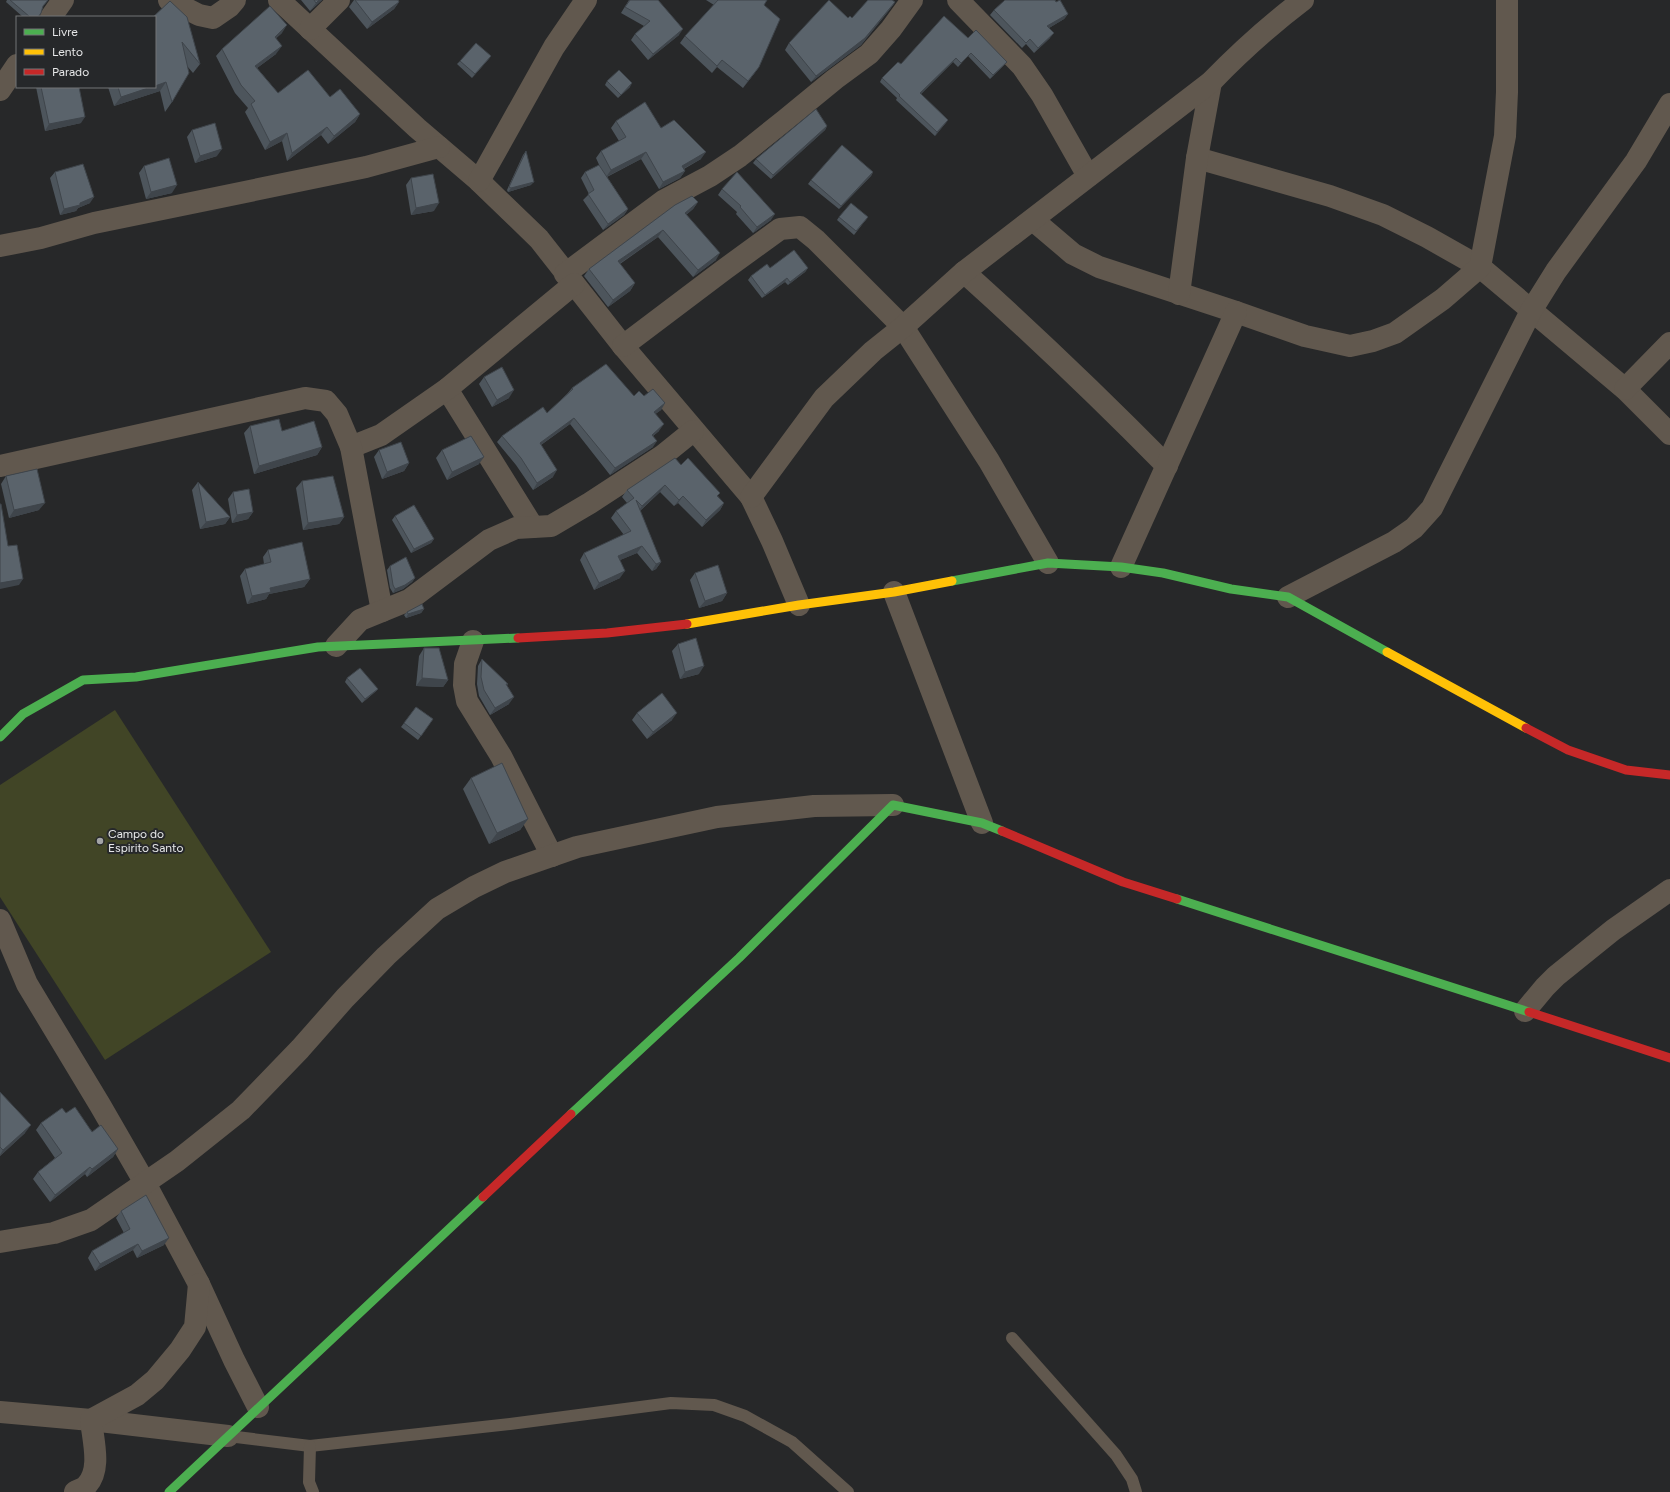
<svg xmlns="http://www.w3.org/2000/svg" width="1670" height="1492" font-family="Figtree,sans-serif">
<style>
.garden{fill:#414526}
.lines{fill:none;stroke-linecap:round;stroke-linejoin:round}
.lane{stroke:#61584e;stroke-width:12}
.street{stroke:#61584e;stroke-width:22}
.fast{stroke:#4caf50;stroke-width:9}
.slow{stroke:#ffc107;stroke-width:9}
.jam{stroke:#c62828;stroke-width:9}
.wall{fill:#4d555c}
.shaded-wall{fill:#3f454b}
.building{fill:#5a636b;stroke:#3f454b}
.poi-dot{fill:#a3a4a5;stroke:#26282a;stroke-width:1.5}
.labels{text-anchor:middle;stroke-width:4;stroke-linejoin:round;paint-order:stroke}
.poi-label{font-size:12px;fill:#e6e7e8;stroke:#26282a;text-anchor:start}
</style>
<rect width="100%" height="100%" fill="#272829"/>
<path class="garden" d="M115 710 271 952 105 1060 0 897V785Z"/>
<g class="lines">
<g class="lane">
<path d="M1012 1338 1116 1455 1132 1479 1136 1492"/>
<path d="M228 1436 310 1446 510 1424 671 1403 714 1405 745 1416 792 1442 848 1492"/>
<path d="M310 1446 309 1482 313 1492"/>
</g>
<g class="street">
<path d="M169 0 199 15 213 18 229 7 235 0"/>
<path d="M279 0 417 128 479 181 539 239 623 346 751 497 772 541 799 605"/>
<path d="M958 0 1022 66 1042 95 1088 176"/>
<path d="M51 17 63 0"/>
<path d="M310 29 339 0"/>
<path d="M0 90 17 65"/>
<path d="M1197 158 1330 196 1383 215 1427 237 1480 267 1625 389 1670 434"/>
<path d="M479 181 554 47 586 0"/>
<path d="M1033 220 1073 254 1099 267 1236 312 1305 336 1350 346 1373 341 1395 333 1443 299 1480 267 1505 136 1507 92V0"/>
<path d="M0 246 41 238 94 223 366 167 439 147"/>
<path d="M964 272C1034 335 1101 399 1167 466"/>
<path d="M565 274 663 201 710 176 740 156 785 120 835 79 869 54 891 29 912 0"/>
<path d="M1179 294 1197 158 1211 82"/>
<path d="M623 346 725 269 780 229 800 227 816 240 903 327 989 461 1048 563"/>
<path d="M447 389 533 527"/>
<path d="M1625 389 1670 343"/>
<path d="M351 447 381 435 447 389 574 284"/>
<path d="M0 466 305 398 326 401 337 414 351 447 382 611"/>
<path d="M751 497 824 398 873 351 903 327 964 272 1211 82C1240 52 1270 25 1303 0"/>
<path d="M1121 567 1236 312"/>
<path d="M894 592 982 823"/>
<path d="M1288 597 1394 542 1414 528 1432 508 1531 311 1556 271 1636 161 1670 104"/>
<path d="M473 641 465 664 464 685 467 701 501 756 552 856"/>
<path d="M336 646 360 620 409 600 489 540 516 528 551 526 590 503 662 456 693 431"/>
<path d="M0 920 27 984 100 1105 145 1183 199 1284 234 1360 258 1407"/>
<path d="M1525 1011 1545 987 1556 976 1613 930 1670 890"/>
<path d="M0 1242 54 1233 91 1220 177 1161 241 1110 300 1049 345 998 386 956 437 909 474 887 505 872 577 847 717 817 814 806 893 805"/>
<path d="M0 1412 91 1420 228 1436"/>
<path d="M75 1492C78 1490 83 1489 86 1486 102 1470 93 1441 91 1420L137 1395 155 1380 180 1350 195 1327 199 1284"/>
</g>
<g class="fast">
<path d="M952 581 1048 563 1121 567 1163 573 1231 589 1288 597 1387 652"/>
<path d="M0 737 23 714 83 680 136 677 318 647 518 638"/>
<path d="M1177 899 1529 1012"/>
<path d="M571 1114 739 958 893 805 982 823 1002 831"/>
<path d="M169 1492 483 1197"/>
</g>
<g class="slow">
<path d="M687 624 799 605 894 592 952 581"/>
<path d="M1387 652 1526 728"/>
</g>
<g class="jam">
<path d="M518 638 607 633 687 624"/>
<path d="M1526 728 1568 750 1626 770 1670 775"/>
<path d="M1002 831 1123 882 1177 899"/>
<path d="M1529 1012 1670 1058"/>
<path d="M483 1197 571 1114"/>
</g>
</g>
<g class="wall">
<path d="M7 0H48L43 6 41 13 39 17H23L6 2Z"/>
<path d="M301 0H322L310 11Z"/>
<path d="M354 0H398L399 2 394 9 367 29 349 7Z"/>
<path d="M629 0 679 35 648 60 631 40 635 34 644 26 621 13Z"/>
<path d="M706 0H767L764 5 759 67 743 88 717 67 712 73 680 43 685 36 714 5Z"/>
<path d="M170 1 200 64 193 73 187 66 172 102 165 112 160 91 114 106 108 87H155Z"/>
<path d="M895 2 890 9 861 45 811 82 785 50 789 43 848 18H852Z"/>
<path d="M1056 2 1068 14 1064 19 1049 28 1050 38 1034 53 1026 44 1022 48 990 15 994 10Z"/>
<path d="M282 33 276 38V54L257 68 278 93 330 97 360 114 355 122 328 144 321 135 287 161 282 141 265 150 245 112 248 108 235 93 216 56 222 49Z"/>
<path d="M968 38 1004 65 990 79 968 56 958 67 953 62 921 94 948 120 935 136 896 100 897 98 880 82 882 78 901 64Z"/>
<path d="M491 56 472 78 457 64 460 61Z"/>
<path d="M607 81 630 87 618 98 605 85Z"/>
<path d="M36 87H79L81 123 45 131Z"/>
<path d="M616 121 661 128 701 159 684 169 685 171 680 178 659 189 641 159 607 177 628 209 624 215 603 230 583 200 589 194 581 178 585 172 601 169 596 158 601 151 619 141 611 128Z"/>
<path d="M827 126 825 130 771 179 753 163 756 159Z"/>
<path d="M192 130 217 156 195 163 187 137Z"/>
<path d="M526 151 531 185 508 192 507 190 523 155Z"/>
<path d="M144 166 172 193 146 199 139 173Z"/>
<path d="M55 172 90 203 78 208 76 211 60 215 50 178Z"/>
<path d="M873 172 871 176 839 209 808 184 811 180Z"/>
<path d="M411 178 434 211 411 215 406 185Z"/>
<path d="M722 189 771 220 753 233 736 214 737 212 718 195Z"/>
<path d="M698 202 693 209 686 215 716 260 693 277 658 237 620 264 635 283 630 291 608 307 584 276 589 269Z"/>
<path d="M839 217H868L854 235 837 220Z"/>
<path d="M770 268H808L805 272 788 285 785 282 762 298 748 280 751 276Z"/>
<path d="M484 377 509 398 492 407 479 384Z"/>
<path d="M572 388 634 396H644L665 403 661 410 655 414 659 431 653 436V447L610 475 570 424 541 445 553 477 533 490 516 465 497 442 502 436 547 413 567 394Z"/>
<path d="M250 426 282 431 322 447 317 455 254 474 244 433Z"/>
<path d="M379 450 409 463 404 471 382 479 374 457Z"/>
<path d="M442 450 479 464 447 480 436 458Z"/>
<path d="M681 465 718 496 724 503 720 510 702 527 678 503 674 506 660 492 640 511 661 562 656 569 652 571 637 553 620 560V578L594 590 580 560 584 553 624 535 611 518 616 511 627 503 622 497 627 490Z"/>
<path d="M6 476 39 510 9 518 1 484Z"/>
<path d="M302 481 344 517 339 524 303 530 296 488Z"/>
<path d="M198 482 230 517 225 524 200 529 192 490Z"/>
<path d="M233 492 253 512 248 519 232 523 228 499Z"/>
<path d="M395 516 434 539 431 543 411 553 392 520Z"/>
<path d="M268 550 310 579 304 587 269 594 266 599 247 604 240 576 245 569 264 564 263 557Z"/>
<path d="M390 566 415 578 412 582 403 589 393 593 390 588 387 570Z"/>
<path d="M695 573 727 593 722 601 699 608 690 580Z"/>
<path d="M424 609 421 613 406 618 404 615 407 612Z"/>
<path d="M678 644 699 674 680 679 672 651Z"/>
<path d="M424 648 448 680 443 687 416 686 419 656Z"/>
<path d="M482 659 508 684 507 685 509 704 490 715 479 696 477 684 478 666Z"/>
<path d="M347 678 378 689 375 692 362 703 345 682Z"/>
<path d="M416 707 433 719 418 740 401 727Z"/>
<path d="M637 713 672 720 647 739 632 720Z"/>
<path d="M471 778 528 819 520 830 489 844 463 789Z"/>
<path d="M0 1092 25 1133 0 1156Z"/>
<path d="M66 1113 118 1149 113 1157 87 1177 85 1174 50 1202 33 1179 38 1172 55 1158 36 1130 41 1123Z"/>
<path d="M121 1211 164 1245 137 1258 133 1250 95 1271 88 1258 92 1251 124 1233 116 1218Z"/>
</g>
<g class="shaded-wall">
<path d="M319 0H322L310 11 316 3Z"/>
<path d="M399 2 394 9 367 29 372 22Z"/>
<path d="M895 2 890 9 861 45 811 82 816 76Z"/>
<path d="M1068 14 1064 19 1044 31 1047 26Z"/>
<path d="M287 25 282 33 269 45 275 37Z"/>
<path d="M683 29 679 35 648 60 653 54Z"/>
<path d="M1054 33 1050 38 1034 53 1038 48Z"/>
<path d="M282 46 276 54 249 74 255 66Z"/>
<path d="M491 56 488 60 472 78 475 74Z"/>
<path d="M956 58 953 62 918 97 920 93Z"/>
<path d="M722 60 717 67 712 73 717 66Z"/>
<path d="M1007 62 990 79 993 75Z"/>
<path d="M759 67 754 74 743 88 748 81Z"/>
<path d="M166 82 160 91 114 106 121 97 151 87H155V86Z"/>
<path d="M632 83 630 87 618 98 621 95Z"/>
<path d="M360 114 355 122 328 144 334 136Z"/>
<path d="M85 117 81 123 45 131 49 124Z"/>
<path d="M948 120 945 124 935 136 937 132Z"/>
<path d="M827 126 825 130 771 179 773 175Z"/>
<path d="M327 127 321 135 287 161 292 153Z"/>
<path d="M287 133 282 141 265 150 270 142Z"/>
<path d="M222 149 217 156 195 163 200 156Z"/>
<path d="M646 152 641 159 606 177 611 170Z"/>
<path d="M706 152 701 159 677 172 682 166Z"/>
<path d="M685 171 680 178 659 189 663 182Z"/>
<path d="M873 172 871 176 839 209 841 206Z"/>
<path d="M534 182 531 185 508 192 511 188Z"/>
<path d="M177 185 172 193 146 199 151 192Z"/>
<path d="M94 197 90 203 78 208 76 211 60 215 64 209Z"/>
<path d="M698 202 693 209 680 220 685 213Z"/>
<path d="M439 203 434 211 411 215 416 208Z"/>
<path d="M628 209 624 215 603 230 608 224Z"/>
<path d="M775 214 771 220 753 233 757 227Z"/>
<path d="M663 230 658 237 613 268 618 261Z"/>
<path d="M720 253 716 260 693 277 698 270Z"/>
<path d="M808 268 805 272 788 285 790 282Z"/>
<path d="M787 278 785 282 762 298 765 295Z"/>
<path d="M635 283 630 291 608 307 613 300Z"/>
<path d="M514 390 509 398 492 407 497 400Z"/>
<path d="M665 403 661 410 649 419 654 412Z"/>
<path d="M574 418 570 424 535 449 540 443Z"/>
<path d="M664 424 659 431 647 441 652 435Z"/>
<path d="M657 441 653 447 610 475 615 468Z"/>
<path d="M322 447 317 455 254 474 259 466Z"/>
<path d="M484 457 479 464 447 480 452 472Z"/>
<path d="M409 463 404 471 382 479 387 472Z"/>
<path d="M557 470 553 477 533 490 537 483Z"/>
<path d="M665 485 660 492 637 513 642 506Z"/>
<path d="M683 496 678 503 674 506 679 500Z"/>
<path d="M45 503 39 510 9 518 14 510Z"/>
<path d="M724 503 720 510 702 527 706 520Z"/>
<path d="M253 512 248 519 232 523 237 515Z"/>
<path d="M230 517 225 524 200 529 206 522Z"/>
<path d="M344 517 339 524 303 530 308 523Z"/>
<path d="M434 539 431 543 411 553 414 549Z"/>
<path d="M642 546 637 553 613 563 618 556Z"/>
<path d="M661 562 656 569 652 571 656 564Z"/>
<path d="M625 571 620 578 594 590 599 583Z"/>
<path d="M415 578 412 582 403 589 393 593 395 589Z"/>
<path d="M23 579 19 585 0 589V583Z"/>
<path d="M310 579 304 587 269 594 266 599 247 604 252 596 270 588Z"/>
<path d="M727 593 722 601 699 608 705 601Z"/>
<path d="M424 609 421 613 406 618 408 614Z"/>
<path d="M704 666 699 674 680 679 685 672Z"/>
<path d="M422 678 448 680 443 687 416 686Z"/>
<path d="M378 689 375 692 362 703 365 699Z"/>
<path d="M514 697 509 704 490 715 495 708Z"/>
<path d="M677 713 672 720 647 739 653 732Z"/>
<path d="M528 819 520 830 489 844 497 833Z"/>
<path d="M31 1125 25 1133 0 1156V1155L3 1150Z"/>
<path d="M118 1149 113 1157 87 1177 92 1169Z"/>
<path d="M90 1167 85 1174 50 1202 55 1195Z"/>
<path d="M169 1238 164 1245 137 1258 142 1251Z"/>
<path d="M138 1244 133 1250 95 1271 100 1264Z"/>
</g>
<g class="building">
<path d="M10 0H48L43 6 41 13 38 17H30Z"/>
<path d="M314 0H319L316 3Z"/>
<path d="M355 0H398L399 2 372 22Z"/>
<path d="M630 0H658L683 29 653 54 635 34 650 21 625 7Z"/>
<path d="M718 0H767L764 5 780 19 759 67 748 81 722 60 717 66 685 36Z"/>
<path d="M829 0 848 18 850 16 852 18 868 0H892L895 2 865 38 816 76 789 43Z"/>
<path d="M1005 0H1055L1056 2 1060 0 1068 14 1047 26 1054 33 1038 48 1030 39 1026 43 994 10Z"/>
<path d="M170 1 187 17 200 64 182 42 189 73 172 102 166 82 155 86V17H153Z"/>
<path d="M270 6 287 25 275 37 282 46 255 66 278 93 308 70 330 97 340 89 360 114 334 136 327 127 292 153 287 133 270 142 251 104 255 101 241 85 222 49Z"/>
<path d="M944 16 968 38 976 30 1007 62 993 75 971 53 961 63 956 58 920 93 948 120 937 132 899 96 900 95 882 78 898 62 901 64Z"/>
<path d="M476 43 491 56 475 74 460 61Z"/>
<path d="M619 70 632 83 621 95 607 81Z"/>
<path d="M41 87H79L85 117 49 124Z"/>
<path d="M118 87H151L121 97Z"/>
<path d="M645 102 661 128 674 120 706 152 682 166 685 171 663 182 646 152 611 170 601 151 626 137 616 121Z"/>
<path d="M816 109 827 126 773 175 756 159Z"/>
<path d="M215 123 222 149 200 156 192 130Z"/>
<path d="M842 145 873 172 841 206 811 180Z"/>
<path d="M526 151 534 182 511 188 509 187Z"/>
<path d="M169 158 177 185 151 192 144 166Z"/>
<path d="M83 164 94 197 80 203V205L64 209 55 172Z"/>
<path d="M599 165 628 209 608 224 588 194 594 190 585 172Z"/>
<path d="M737 172 775 214 757 227 740 207 741 206 722 189Z"/>
<path d="M433 174 439 203 416 208 411 178Z"/>
<path d="M692 196 698 202 685 213 720 253 698 270 663 230 618 261 635 283 613 300 589 269 675 205Z"/>
<path d="M851 203 868 217 856 231 839 217Z"/>
<path d="M794 250 808 268 790 282 787 278 765 295 751 276 767 264 770 268Z"/>
<path d="M606 364 634 396 639 391 644 396 653 389 665 403 654 412 664 424 652 435 657 441 615 468 574 418 540 443 557 470 537 483 521 458 502 436 543 407 547 413 573 389 572 388Z"/>
<path d="M502 367 514 390 497 400 484 377Z"/>
<path d="M279 419 282 431 314 421 322 447 259 466 250 426Z"/>
<path d="M471 436 484 457 452 472 442 450Z"/>
<path d="M401 442 409 463 387 472 379 450Z"/>
<path d="M675 458 681 465 688 458 720 493 717 496 724 503 706 520 683 496 679 500 665 485 642 506 636 500 661 562 656 564 642 546 618 556 625 571 599 583 584 553 631 531 616 511 634 498 627 490Z"/>
<path d="M37 469 45 503 14 510 6 476Z"/>
<path d="M333 476 344 517 308 523 302 481Z"/>
<path d="M198 482 230 517 206 522Z"/>
<path d="M249 489 253 512 237 515 233 492Z"/>
<path d="M0 504H1L8 546 17 545 23 579 0 583Z"/>
<path d="M414 505 434 539 414 549 395 516Z"/>
<path d="M302 542 310 579 270 588 271 592 252 596 245 569 271 562 268 550Z"/>
<path d="M406 557 415 578 405 585 395 589 393 585 390 566Z"/>
<path d="M718 565 727 593 705 601 695 573Z"/>
<path d="M422 604 424 609 408 614 407 612Z"/>
<path d="M696 638 704 666 685 672 678 644Z"/>
<path d="M424 648H439L448 680 422 678Z"/>
<path d="M482 659 508 684H506L514 697 495 708 484 690 481 677Z"/>
<path d="M360 668 378 689 365 699 347 678Z"/>
<path d="M662 693 677 713 653 732 637 713Z"/>
<path d="M416 707 433 719 421 736 404 723Z"/>
<path d="M502 763 528 819 497 833 471 778Z"/>
<path d="M0 1092 31 1125 3 1150 0 1147Z"/>
<path d="M75 1107 92 1132 101 1125 118 1149 92 1169 90 1167 55 1195 38 1172 62 1153 41 1123 62 1108 66 1113Z"/>
<path d="M146 1195 169 1238 142 1251 138 1244 100 1264 92 1251 130 1229 121 1211Z"/>
</g>
<circle class="poi-dot" cx="100" cy="841" r="4"/>
<g class="labels">
<g class="poi-label">
<text x="108" y="838">Campo do<tspan x="108" dy="14">Espirito Santo</tspan></text>
</g>
</g>
<rect x="16" y="16" width="140" height="72" fill="#26282a" stroke="#737476"/>
<rect x="24" y="29" width="20" height="6" fill="#4caf50" stroke="#737476"/>
<text x="52" y="36" font-size="12" fill="#e6e7e8">Livre</text>
<rect x="24" y="49" width="20" height="6" fill="#ffc107" stroke="#737476"/>
<text x="52" y="56" font-size="12" fill="#e6e7e8">Lento</text>
<rect x="24" y="69" width="20" height="6" fill="#c62828" stroke="#737476"/>
<text x="52" y="76" font-size="12" fill="#e6e7e8">Parado</text>
</svg>
